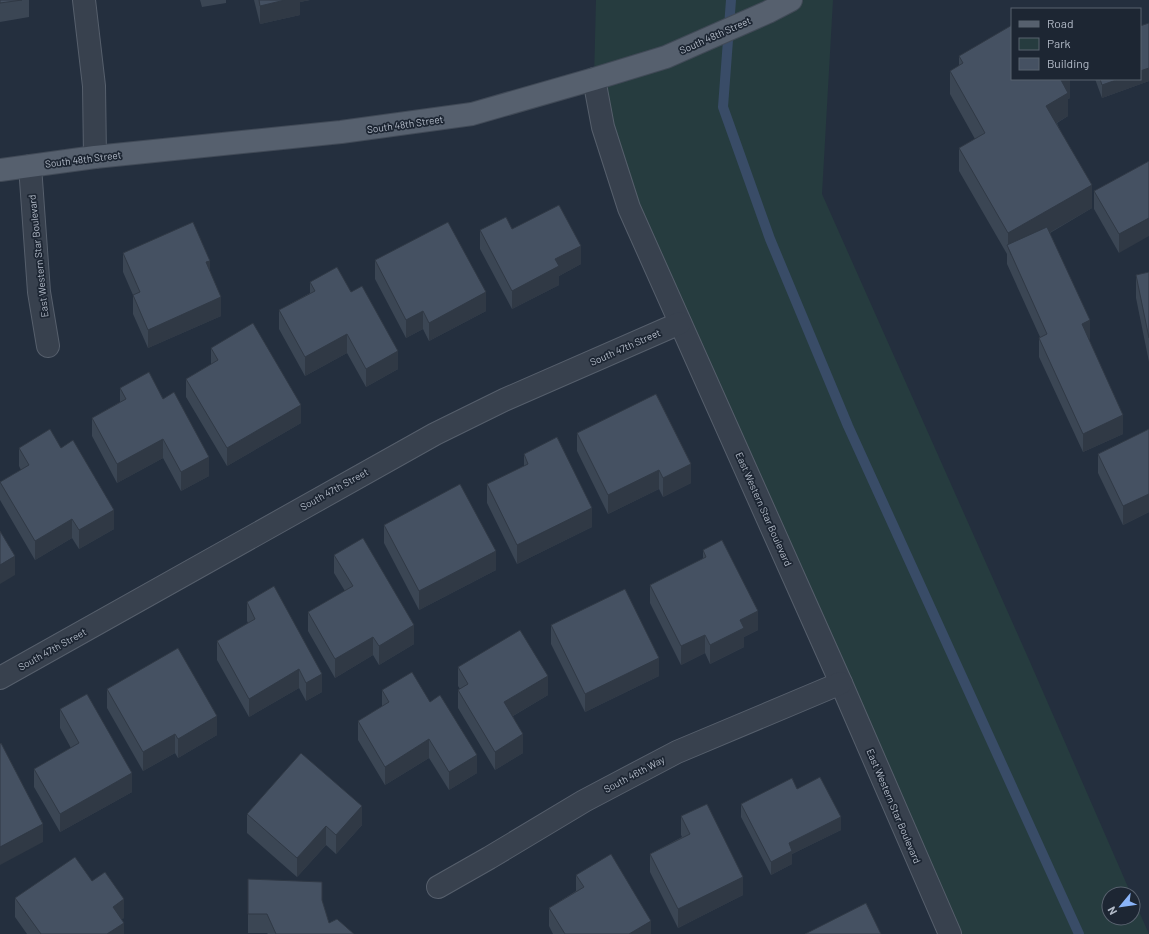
<svg xmlns="http://www.w3.org/2000/svg" width="1149" height="934" font-family="Barlow,sans-serif">
<style>
.green{fill:#263c3f}
.lines{fill:none;stroke-linecap:round;stroke-linejoin:round}
.stream{stroke:#394c67;stroke-width:10}
.minor-casing{stroke:#565f6c;stroke-width:24}
.major-casing{stroke:#414a57;stroke-width:24}
.minor{stroke:#38414e;stroke-width:22}
.major{stroke:#56606e;stroke-width:22}
.wall{fill:#3b4654}
.shaded-wall{fill:#303945}
.building{fill:#455162;stroke:#303945}
.labels{text-anchor:middle;stroke-width:3.5;stroke-linejoin:round;paint-order:stroke}
.street-label{font-size:10px;fill:#b4bcc9;stroke:#1d2633}
</style>
<rect width="100%" height="100%" fill="#242f3e"/>
<path class="green" d="M596 0H833L822 194 1030 662 1131 894H1109V918H1133V898L1149 934H950L629 208 594 79Z"/>
<g class="lines">
<path class="stream" d="M731 0 723 107 770 239 848 426 1079 934"/>
<defs>
<g id="minor">
<path d="M84 0 94 86 95 157"/>
<path d="M594 79 603 127 629 208 841 683 950 934"/>
<path d="M30 166 39 292 48 346"/>
<path d="M0 678 435 434 504 400 680 323"/>
<path d="M438 887 489 858 584 801 677 752 841 683"/>
</g>
<path id="major" d="M0 170 95 157 341 132 472 114 594 79 666 57 768 12 791 0"/>
</defs>
<use href="#minor" class="minor-casing"/>
<use href="#major" class="major-casing"/>
<use href="#minor" class="minor"/>
<use href="#major" class="major"/>
</g>
<g class="wall">
<path d="M0 0H29V17L0 22Z"/>
<path d="M200 0H226V3L202 7Z"/>
<path d="M254 0H310L300 2V15L260 24Z"/>
<path d="M1149 23V81L1102 98 1095 79H1140Z"/>
<path d="M959 56 1070 79V98L1068 99V116L1057 123 1092 208 1050 233 1090 339H1089L1123 434 1083 452 1039 357V338L1040 337 1007 264V254L959 171V148L975 139 950 94V71L959 66Z"/>
<path d="M1149 161 1119 253 1094 209V191Z"/>
<path d="M512 229 581 264 559 276V285L512 309 480 249V230Z"/>
<path d="M123 253 210 271 221 316 148 348 133 314V295L123 272Z"/>
<path d="M375 260 486 311 429 341 423 329 406 338 375 279Z"/>
<path d="M1149 272V362L1136 298V275Z"/>
<path d="M310 282 351 292 398 369 366 387 347 353 305 376 279 329V310L310 293Z"/>
<path d="M211 348 301 423 227 466 186 397V379L211 364Z"/>
<path d="M120 388 163 399 209 476 181 491 163 458 117 483 92 436V418L120 402Z"/>
<path d="M1149 429V512L1123 525 1098 473V454Z"/>
<path d="M577 433 691 483 663 497 659 489 608 514 577 451Z"/>
<path d="M19 448H61L114 529 79 549 72 538 35 560 0 500V482L21 470 19 466Z"/>
<path d="M524 454 592 527 517 564 487 503V484L524 466Z"/>
<path d="M384 525 496 570 419 610 384 543Z"/>
<path d="M703 550 758 630 744 637V647L710 664 705 653 681 665 650 603V585L703 559Z"/>
<path d="M334 555 414 644 379 665 373 655 335 678 308 631V612L345 591 334 573Z"/>
<path d="M247 602 322 692 306 701 299 688 249 717 217 660V641L248 623 247 621Z"/>
<path d="M551 625 659 676 585 712 551 644Z"/>
<path d="M458 667 548 695 513 716 523 753 495 770 458 708V690L460 689 458 686Z"/>
<path d="M107 689 217 735 178 758 175 753 143 771 107 708Z"/>
<path d="M382 690 430 702 477 773 449 790 429 758 385 785 358 740V721L382 707Z"/>
<path d="M60 709 132 792 60 832 34 787V769L71 748 60 728Z"/>
<path d="M741 804 841 830 792 854V864L771 875 741 817Z"/>
<path d="M247 814 362 825 336 854 326 845 297 877 247 833Z"/>
<path d="M681 816 743 895 678 928 650 872V854L682 837 681 835Z"/>
<path d="M576 875 651 934H553L549 926V908L576 891Z"/>
<path d="M248 879 322 901 329 923 354 934H268L267 933H248Z"/>
<path d="M92 881 124 918 121 919 124 934H27L15 917V898Z"/>
</g>
<g class="shaded-wall">
<path d="M285 0H310L300 2V15L260 24V6Z"/>
<path d="M1149 68V81L1102 98V85L1119 79H1140V71Z"/>
<path d="M1062 79H1070V98L1068 99V116L1046 129V106L1061 80Z"/>
<path d="M1092 185V208L1011 255 1008 248V233Z"/>
<path d="M1149 218V236L1119 253V234Z"/>
<path d="M581 246V264L559 276V285L512 309V291L555 259Z"/>
<path d="M210 261V279L206 262Z"/>
<path d="M486 292V311L429 341V323Z"/>
<path d="M221 297V316L148 348V330Z"/>
<path d="M423 311V329L406 338V320Z"/>
<path d="M1090 320V339L1082 343V324Z"/>
<path d="M347 334V353L305 376V357Z"/>
<path d="M398 351V369L366 387V369Z"/>
<path d="M301 405V423L227 466V448Z"/>
<path d="M1123 415V434L1083 452V434Z"/>
<path d="M163 439V458L117 483V464Z"/>
<path d="M209 457V476L181 491V472Z"/>
<path d="M691 464V483L663 497V478Z"/>
<path d="M659 470V489L608 514V495Z"/>
<path d="M1149 494V512L1123 525V506Z"/>
<path d="M592 508V527L517 564V545Z"/>
<path d="M114 510V529L79 549V530Z"/>
<path d="M72 519V538L35 560V541Z"/>
<path d="M496 551V570L419 610V591Z"/>
<path d="M15 556V575L0 584V565Z"/>
<path d="M758 611V630L744 637V647L710 664V645L740 620Z"/>
<path d="M414 625V644L379 665V646Z"/>
<path d="M705 635V653L681 665V646Z"/>
<path d="M373 637V655L335 678V659Z"/>
<path d="M659 658V676L585 712V694Z"/>
<path d="M299 669V688L249 717V699Z"/>
<path d="M322 674V692L306 701V683Z"/>
<path d="M548 676V695L504 721V702Z"/>
<path d="M217 716V735L178 758V739Z"/>
<path d="M175 734V753L143 771V752Z"/>
<path d="M523 734V753L495 770V752Z"/>
<path d="M429 739V758L385 785V767Z"/>
<path d="M477 755V773L449 790V772Z"/>
<path d="M132 773V792L60 832V814Z"/>
<path d="M362 806V825L336 854V835Z"/>
<path d="M841 817V830L792 854V864L771 875V862L789 843Z"/>
<path d="M43 824V842L0 865V847Z"/>
<path d="M326 826V845L297 877V858Z"/>
<path d="M743 877V895L678 928V909Z"/>
<path d="M124 899V918L113 926V907Z"/>
<path d="M651 921V934H629Z"/>
<path d="M124 923V934H107Z"/>
</g>
<g class="building">
<path d="M0 0H22L0 3Z"/>
<path d="M259 0H285L260 6Z"/>
<path d="M1149 23V68L1140 71V26Z"/>
<path d="M1012 25V79H1062L1061 80 1068 93 1046 106 1092 185 1008 233 959 148 985 133 950 71 963 63 959 56Z"/>
<path d="M1100 79H1119L1102 85Z"/>
<path d="M1149 161V218L1119 234 1094 191Z"/>
<path d="M559 205 581 246 555 259 559 266 512 291 480 230 506 217 512 229Z"/>
<path d="M193 222 210 261 206 262 221 297 148 330 133 295 140 292 123 253Z"/>
<path d="M448 222 486 292 429 323 423 311 406 320 375 260Z"/>
<path d="M1047 227 1090 320 1082 324 1123 415 1083 434 1039 338 1047 334 1007 245Z"/>
<path d="M337 267 351 292 362 286 398 351 366 369 347 334 305 357 279 310 315 291 310 282Z"/>
<path d="M1149 272V338L1136 275Z"/>
<path d="M253 323 301 405 227 448 186 379 218 360 211 348Z"/>
<path d="M149 372 163 399 174 392 209 457 181 472 163 439 117 464 92 418 126 399 120 388Z"/>
<path d="M656 394 691 464 663 478 659 470 608 495 577 433Z"/>
<path d="M50 429 61 448 73 440 114 510 79 530 72 519 35 541 0 482 29 465 19 448Z"/>
<path d="M1149 429V494L1123 506 1098 454Z"/>
<path d="M557 437 592 508 517 545 487 484 528 464 524 454Z"/>
<path d="M460 484 496 551 419 591 384 525Z"/>
<path d="M0 531 15 556 0 565Z"/>
<path d="M363 538 414 625 379 646 373 637 335 659 308 612 353 586 334 555Z"/>
<path d="M722 540 758 611 740 620 744 628 710 645 705 635 681 646 650 585 706 557 703 550Z"/>
<path d="M274 586 322 674 306 683 299 669 249 699 217 641 255 619 247 602Z"/>
<path d="M625 589 659 658 585 694 551 625Z"/>
<path d="M520 630 548 676 504 702 523 734 495 752 458 690 468 684 458 667Z"/>
<path d="M178 648 217 716 178 739 175 734 143 752 107 689Z"/>
<path d="M412 672 430 702 440 695 477 755 449 772 429 739 385 767 358 721 389 702 382 690Z"/>
<path d="M87 694 132 773 60 814 34 769 79 743 60 709Z"/>
<path d="M1 743 43 824 0 847V744Z"/>
<path d="M301 753 362 806 336 835 326 826 297 858 247 814Z"/>
<path d="M820 777 841 817 789 843 792 851 771 862 741 804 792 778 797 789Z"/>
<path d="M707 804 743 877 678 909 650 854 690 834 681 816Z"/>
<path d="M611 854 651 921 629 934H565L549 908 584 887 576 875Z"/>
<path d="M75 857 92 881 105 872 124 899 113 907 124 923 107 934H41L15 898Z"/>
<path d="M248 879 322 882V900L329 923 337 919 354 934H276L267 914H248Z"/>
<path d="M866 903 881 934H805Z"/>
</g>
<g class="labels">
<g class="street-label">
<text transform="translate(715 35) rotate(-24)" y="4">South 48th Street</text>
<text transform="translate(405 124) rotate(-8)" y="4">South 48th Street</text>
<text transform="translate(83 159) rotate(-7)" y="4">South 48th Street</text>
<text transform="translate(38 256) rotate(-96)" y="4">East Western Star Boulevard</text>
<text transform="translate(625 347) rotate(-24)" y="4">South 47th Street</text>
<text transform="translate(334 489) rotate(-29)" y="4">South 47th Street</text>
<text transform="translate(764 509) rotate(66)" y="4">East Western Star Boulevard</text>
<text transform="translate(52 649) rotate(-29)" y="4">South 47th Street</text>
<text transform="translate(634 774) rotate(-28)" y="4">South 46th Way</text>
<text transform="translate(894 806) rotate(67)" y="4">East Western Star Boulevard</text>
</g>
</g>
<rect x="1011" y="8" width="130" height="72" fill="#1d2633" stroke="#59626f"/>
<rect x="1019" y="21" width="20" height="6" fill="#56606e" stroke="#59626f"/>
<text x="1047" y="28" font-size="12" fill="#b4bcc9">Road</text>
<rect x="1019" y="38" width="20" height="12" fill="#263c3f" stroke="#59626f"/>
<text x="1047" y="48" font-size="12" fill="#b4bcc9">Park</text>
<rect x="1019" y="58" width="20" height="12" fill="#455162" stroke="#59626f"/>
<text x="1047" y="68" font-size="12" fill="#b4bcc9">Building</text>
<g transform="translate(1121 906) rotate(241)"><circle r="19" fill="#1d2633" stroke="#59626f"/>
<path d="M0-3L7 15L0 10L-7 15Z" fill="#8ab4f8"/>
<text y="-6" font-size="11" font-weight="bold" text-anchor="middle" fill="#b4bcc9">N</text>
</g>
</svg>
